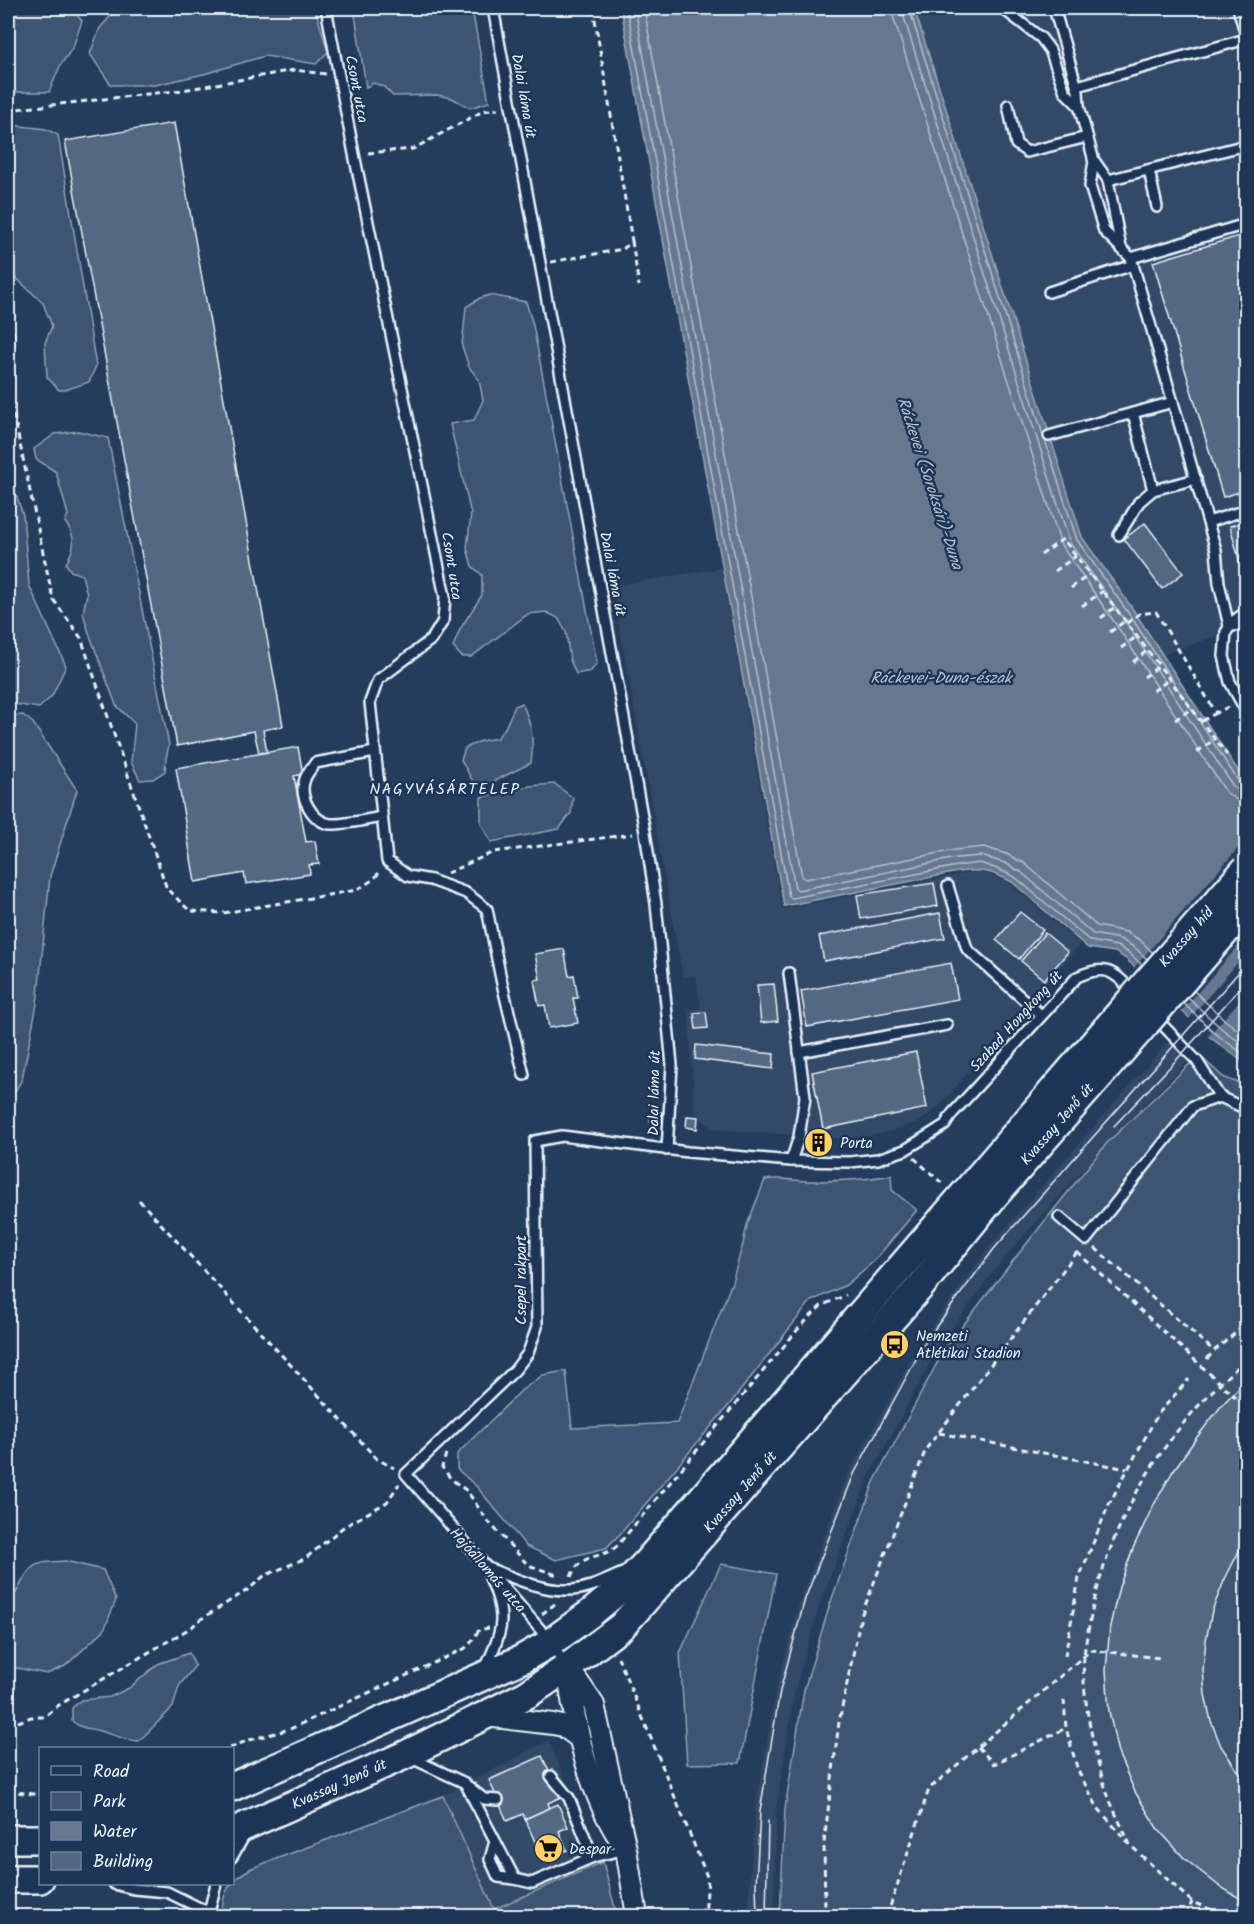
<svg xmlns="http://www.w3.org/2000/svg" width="1254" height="1924" font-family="Kalam,sans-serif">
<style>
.built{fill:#334a68}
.green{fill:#3e5472;stroke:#93a2b5;stroke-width:1.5}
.water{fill:#657890;stroke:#99a8ba;stroke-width:1.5}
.pier{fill:#253d5d}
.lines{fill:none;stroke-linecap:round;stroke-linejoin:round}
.shore{stroke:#b4c1ce;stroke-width:1.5}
.building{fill:#536782;stroke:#e8f1f8;stroke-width:1.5}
.service-casing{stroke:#e8f1f8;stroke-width:14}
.minor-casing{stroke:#e8f1f8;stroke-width:24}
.secondary-casing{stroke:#e8f1f8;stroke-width:32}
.path{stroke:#e8f1f8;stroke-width:3;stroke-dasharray:6 4.5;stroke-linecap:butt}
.service{stroke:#1d3557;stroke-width:9}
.minor{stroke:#1d3557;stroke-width:20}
.secondary{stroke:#1d3557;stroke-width:27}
.tram{stroke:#e8f1f8;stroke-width:1.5}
.secondary-bridge-casing{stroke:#e8f1f8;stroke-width:32;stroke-linecap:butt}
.secondary-bridge{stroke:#1d3557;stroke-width:27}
.labels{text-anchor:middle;stroke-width:5;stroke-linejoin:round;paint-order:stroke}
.street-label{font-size:15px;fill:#e8f1f8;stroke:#1d3557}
.poi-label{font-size:15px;fill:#e8f1f8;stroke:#1d3557;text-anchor:start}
.water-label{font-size:16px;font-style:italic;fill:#b4c1ce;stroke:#1d3557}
.neighbourhood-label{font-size:16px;letter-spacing:1.5px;fill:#e8f1f8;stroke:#1d3557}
</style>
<rect width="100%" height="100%" fill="#253d5d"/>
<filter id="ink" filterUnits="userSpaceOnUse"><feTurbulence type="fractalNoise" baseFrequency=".0167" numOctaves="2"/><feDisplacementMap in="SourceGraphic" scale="12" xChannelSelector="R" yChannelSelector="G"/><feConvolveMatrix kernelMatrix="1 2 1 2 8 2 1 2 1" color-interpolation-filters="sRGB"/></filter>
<g filter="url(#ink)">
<g class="built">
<path d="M914 8H1246V612L1226 632 1162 655 1134 611 1082 537Z"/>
<path d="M721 568 782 909 978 871 996 876 1010 884 1080 944 940 1105 919 1122 884 1133 850 1139 712 1129 695 1112 688 1010 701 1008 696 976 683 977 612 586Z"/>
<path d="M1168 1042 1188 1060 1107 1143 1003 1259 939 1346 869 1476 821 1600 795 1690 776 1810 774 1916H750L749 1895 755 1811 776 1690 800 1601 848 1474 924 1337 989 1247Z"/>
<path d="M548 1741 603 1862 494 1909 443 1796Z"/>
</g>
<g class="green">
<path d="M13 8H71L82 21 73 47 60 66 49 92H8V25Z"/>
<path d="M118 8H315L328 52 316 64 265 56 204 74 155 85H111L90 54 100 28Z"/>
<path d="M354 8H468L472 9 489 102 470 108 452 98 437 95 393 96 384 87 374 83 366 87Z"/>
<path d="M12 125 46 129 58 135 96 366 89 382 65 390H59L47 377 45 343 52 326 43 303 12 274 8 253V129Z"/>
<path d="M490 295 526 302 533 325 597 663 591 671 576 674 570 660 566 632 558 618 546 612 528 614 471 657H462L453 647 460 629 482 595V575L472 566 467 548 471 514 450 424 474 420 483 400 479 380 469 367 462 346 466 307 480 298Z"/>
<path d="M78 431 108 438 169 745 166 758 165 771 153 779 140 780 131 762 135 724 116 705 89 633 83 613 87 594 82 575 71 571 66 564C75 547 77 538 65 522L68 515 56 472 36 459 34 449 55 434Z"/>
<path d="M8 471 23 515 29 585 66 666 52 696 39 708 8 703Z"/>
<path d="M522 703C532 725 534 739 531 763L488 784 475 785 461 760 465 748 481 741 497 738 505 728 515 706Z"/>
<path d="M23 715 33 723 77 790 50 876 37 1004 22 1079 8 1104V716Z"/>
<path d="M555 784 573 798 571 813 559 829 491 842 481 823V797L529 786Z"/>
<path d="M1199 1055 1223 1077 1246 1086V1916H780L785 1808 804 1690 830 1604 874 1482 944 1350 1012 1262 1107 1143Z"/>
<path d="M891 1175 892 1190 917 1210 874 1261 846 1285 811 1301 729 1405 621 1533 606 1548 556 1560 526 1546 477 1487 457 1469V1454L522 1390 543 1375 566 1371 572 1428 677 1423 732 1282 743 1244 747 1225 765 1180C781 1177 795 1181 811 1181 838 1181 865 1180 891 1175Z"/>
<path d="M65 1561 103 1570 116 1600 104 1630 65 1666 47 1674 17 1668 8 1671V1595L16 1593C32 1563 31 1563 65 1561Z"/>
<path d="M721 1564 776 1574 740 1763 687 1764 680 1653Z"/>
<path d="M189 1653 195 1666 179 1686 173 1707 139 1741C124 1740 114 1735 100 1731 89 1728 81 1729 72 1721V1708L81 1700 110 1697 129 1688 158 1664Z"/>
<path d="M443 1796 494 1909 603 1862 617 1916H222C221 1892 231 1879 252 1868Z"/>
</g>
<path class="water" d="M621 8H914L1082 537 1134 611 1246 783V1064L1212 1039 1125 958 1115 952 1088 948 1012 882C991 871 982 869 958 872L784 906Z"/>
<g class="pier">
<path d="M1246 839V937L1180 1013 1133 969Z"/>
<path d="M1246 953V993L1207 1038 1188 1020Z"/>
</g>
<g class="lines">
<g class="shore">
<path d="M627 8 789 897 792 898 957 866 980 863 1000 870 1015 877 1090 941 1117 946 1129 953 1142 965"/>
<path d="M635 8 795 888 798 890 956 858 981 856 1005 863 1021 872 1093 934 1120 939 1134 947 1147 959"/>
<path d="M644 8 802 877 805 879 955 850 984 847 1006 854 1024 863 1097 926 1126 932 1140 940 1153 953"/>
<path d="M892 8 893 16 1061 545 1115 623 1226 792 1235 799 1246 801"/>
<path d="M901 8 1070 543 1123 618 1233 786 1239 791 1246 792"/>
<path d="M909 8 1043 435"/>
<path d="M1045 440 1077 540 1129 614 1239 782 1246 785"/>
<path d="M1194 991 1226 1021 1246 1036"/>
<path d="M1188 998 1221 1028 1246 1047"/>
<path d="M1183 1003 1216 1034 1246 1056"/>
</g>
</g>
<g class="building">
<path d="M174 123 283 726 263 730 267 752 259 753 254 731 177 746 65 141Z"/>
<path d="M1246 234V490L1223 497 1153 262Z"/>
<path d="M1246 521V562L1240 563 1230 526Z"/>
<path d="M1145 523 1183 573 1162 589 1124 539Z"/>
<path d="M298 747 303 774 294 776 306 842 315 841 319 864 309 865 310 874 246 884 244 873 195 882 176 768Z"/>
<path d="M934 883 938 906 861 919 857 895Z"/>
<path d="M1020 912 1043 930 1019 959 996 940Z"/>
<path d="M940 913 945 938 824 961 819 936Z"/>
<path d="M1045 933 1068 952 1044 980 1021 961Z"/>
<path d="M564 949 569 976 574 975 578 998H573L578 1023 549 1028 545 1005 539 1006 534 980 540 979 535 954Z"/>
<path d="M951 963 958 999 807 1027 801 991Z"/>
<path d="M774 984 778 1021 761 1023 757 985Z"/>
<path d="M706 1012 708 1028 696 1029 694 1013Z"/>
<path d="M696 1045 774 1054 773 1069 695 1059Z"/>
<path d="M916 1052 927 1108 823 1129 812 1072Z"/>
<path d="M651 1111 662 1112 661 1124 650 1122Z"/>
<path d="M687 1116 698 1117 697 1129 686 1127Z"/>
<path d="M811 1138 827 1139V1148L811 1147Z"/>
<path d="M1246 1380V1537L1224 1581 1212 1611 1206 1640 1203 1669 1205 1695 1211 1721 1221 1746 1235 1767 1246 1781V1902L1219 1886 1185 1859 1157 1828 1135 1792 1118 1753 1109 1711 1106 1670 1110 1626 1119 1587 1134 1546 1152 1508 1173 1471 1197 1437 1222 1405Z"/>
<path d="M542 1756 561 1797 548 1803 550 1808 525 1819 523 1814 507 1821 489 1780Z"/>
<path d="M558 1804 568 1827 559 1831 567 1850 543 1860 525 1819Z"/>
</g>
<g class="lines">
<defs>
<g id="service">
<path d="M326 8 354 154 445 597 443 621 432 639 378 680 370 702 387 861 408 876 431 880 466 893 487 909 501 979 524 1075"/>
<path d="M493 8 645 832 656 904 672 1065 667 1150"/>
<path d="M1002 8 1041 38 1050 50 1065 92 1079 106 1094 161 1090 186 1104 231 1131 258 1133 265 1216 550 1219 583 1229 626"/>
<path d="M1054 8 1078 91 1079 106"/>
<path d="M1238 8 1246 35"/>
<path d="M1077 86 1246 39"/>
<path d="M1008 105 1016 144 1027 152 1087 137"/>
<path d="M1093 159 1108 180 1121 248"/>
<path d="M1149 170 1157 207"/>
<path d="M1108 180 1246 145"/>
<path d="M1131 258 1246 224"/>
<path d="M1049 292 1133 265"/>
<path d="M1133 413 1153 490"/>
<path d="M1049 436 1173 402"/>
<path d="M1208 522 1246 510"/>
<path d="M1119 535 1139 502 1153 490 1196 479"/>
<path d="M1246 612 1235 620 1226 632 1224 656 1230 682 1246 711"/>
<path d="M1229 626 1246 625"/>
<path d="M375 752 315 763C312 768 307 773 305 779 298 796 312 821 330 824 341 825 370 819 382 817"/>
<path d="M948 886 967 949 1041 1015"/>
<path d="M789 973 805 1097 799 1137 791 1161"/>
<path d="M1154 1016 1197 1061 1220 1097"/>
<path d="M799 1052 947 1025"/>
<path d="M1059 1217 1086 1240 1193 1106 1220 1097 1246 1109"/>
<path d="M488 1568C514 1578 541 1591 569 1590 588 1590 606 1580 623 1573"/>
<path d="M566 1665 539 1628 406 1474 515 1370 528 1353 537 1327 535 1141 562 1136 688 1152 791 1161 850 1162 878 1159 905 1150 945 1125 952 1114 1077 977C1107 963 1114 972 1135 994"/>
<path d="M485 1669C504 1627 507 1618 489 1575"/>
<path d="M409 1757 465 1783 515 1879 532 1883 593 1857 626 1849"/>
<path d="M551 1776 569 1798 593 1857"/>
<path d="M469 1787 484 1799 498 1800"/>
<path d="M495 1841 490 1859 498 1877 515 1879"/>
<path d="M232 1857 246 1833"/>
<path d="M114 1884 134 1889 167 1892 208 1912"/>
<path d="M208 1916 216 1884"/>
</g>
<g id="minor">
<path d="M568 1667 594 1705 626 1849 637 1916"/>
<path d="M568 1670C574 1725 589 1792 619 1838"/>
<path d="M485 1716 553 1724 563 1726 579 1738"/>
</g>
<g id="secondary">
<path d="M232 1787 522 1659 550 1643 591 1613 626 1584 647 1562 1126 1006"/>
<path d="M232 1832 405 1755 526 1695 568 1667 622 1626 920 1287 994 1196 1146 1023"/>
<path d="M8 1839H40"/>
<path d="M8 1879H40"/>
</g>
</defs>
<use href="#service" class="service-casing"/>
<use href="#minor" class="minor-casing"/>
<use href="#secondary" class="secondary-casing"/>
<g class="path">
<path d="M8 110 183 90 294 70 326 74"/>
<path d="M368 153 413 149 483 111 498 109"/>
<path d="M632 241 639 286"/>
<path d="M551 262 623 249 632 241 593 8"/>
<path d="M8 300 14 335 12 407 53 599 81 638 167 889 190 911 223 913 357 890 374 879 381 870"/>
<path d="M1041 555 1063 539 1227 755"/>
<path d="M1055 571 1076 556"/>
<path d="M1071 588 1090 574"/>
<path d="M1082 606 1103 591"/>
<path d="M1101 618 1115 607"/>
<path d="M1127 623 1139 614 1156 612 1216 713 1228 707"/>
<path d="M1110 632 1125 621"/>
<path d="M1121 648 1136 637"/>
<path d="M1133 662 1148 650"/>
<path d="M1144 677 1159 666"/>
<path d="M1153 691 1170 679"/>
<path d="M1175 720 1192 708"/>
<path d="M1202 721 1216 713"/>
<path d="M1197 752 1215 739"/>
<path d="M447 873 494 852 633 834"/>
<path d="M914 1158 943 1184"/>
<path d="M139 1200 377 1459 394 1468"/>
<path d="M1095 1248 1214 1351"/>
<path d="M1077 1252 1246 1407"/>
<path d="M1207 1359 1214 1351 1246 1324"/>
<path d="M939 1433 1127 1469"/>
<path d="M446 1454 442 1467 451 1479 467 1491 487 1520 528 1565 560 1576"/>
<path d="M571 1577C581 1551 600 1561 617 1546L799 1328 821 1306 846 1295"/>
<path d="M542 1614 556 1603"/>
<path d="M1065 1656 1079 1578 1109 1504 1158 1414 1189 1379"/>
<path d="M618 1657 708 1879 705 1916"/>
<path d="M1064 1700 1066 1728 1078 1771 1098 1808 1130 1845 1192 1902 1227 1916"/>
<path d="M8 1726 31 1717H44L59 1705 192 1627 198 1621 249 1589 264 1576 306 1558 342 1528 387 1502 399 1484"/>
<path d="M978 1747 994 1764 1066 1728"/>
<path d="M230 1748 246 1741 290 1729 464 1649 470 1644 479 1630 489 1628"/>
<path d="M8 1791 40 1795"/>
<path d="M1130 1845C1122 1826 1111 1806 1105 1787 1094 1751 1081 1694 1084 1656 1085 1645 1088 1632 1090 1621 1109 1519 1167 1426 1246 1360"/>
<path d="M825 1916 824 1843 839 1722 861 1616 926 1449 1078 1251"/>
<path d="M887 1916 929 1789 1091 1650 1160 1658"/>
<path d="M1186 1916 1192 1902"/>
</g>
<use href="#service" class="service"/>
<use href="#minor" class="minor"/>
<use href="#secondary" class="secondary"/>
<g class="tram">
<path d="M1114 1126 1182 1054 1246 981"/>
<path d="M757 1916 756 1885 760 1811 780 1691 805 1599 854 1474 927 1339 994 1249 1246 964"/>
<path d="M766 1916 768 1821"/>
</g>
<defs>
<g id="secondary-bridge">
<path d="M1126 1006 1246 869"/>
<path d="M1146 1023 1246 908"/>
</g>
</defs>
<use href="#secondary-bridge" class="secondary-bridge-casing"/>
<use href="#secondary-bridge" class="secondary-bridge"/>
</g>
</g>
<defs>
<symbol id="building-disc" viewBox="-11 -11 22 22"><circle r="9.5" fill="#ffd166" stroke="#1d3557"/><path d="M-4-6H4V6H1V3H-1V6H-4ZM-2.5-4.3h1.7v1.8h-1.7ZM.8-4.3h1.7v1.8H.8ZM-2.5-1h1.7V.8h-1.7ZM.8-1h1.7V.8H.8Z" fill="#111"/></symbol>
<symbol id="bus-disc" viewBox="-11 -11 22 22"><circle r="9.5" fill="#ffd166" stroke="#1d3557"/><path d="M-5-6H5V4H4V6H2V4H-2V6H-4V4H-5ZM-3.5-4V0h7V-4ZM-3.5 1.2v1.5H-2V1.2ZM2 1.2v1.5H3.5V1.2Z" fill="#111"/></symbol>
<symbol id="supermarket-disc" viewBox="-11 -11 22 22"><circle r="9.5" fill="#ffd166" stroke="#1d3557"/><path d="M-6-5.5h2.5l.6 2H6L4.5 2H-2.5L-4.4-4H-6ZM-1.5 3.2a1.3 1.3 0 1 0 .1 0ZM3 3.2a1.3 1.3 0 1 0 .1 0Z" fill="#111"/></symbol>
</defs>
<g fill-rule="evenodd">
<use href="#building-disc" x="802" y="1126" width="33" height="33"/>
<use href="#bus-disc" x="878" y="1328" width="33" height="33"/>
<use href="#supermarket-disc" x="532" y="1832" width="33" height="33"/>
</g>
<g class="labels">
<g class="street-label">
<text transform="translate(357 89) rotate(79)" y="5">Csont utca</text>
<text transform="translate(524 96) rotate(80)" y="5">Dalai láma út</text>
<text transform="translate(452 566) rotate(81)" y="5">Csont utca</text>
<text transform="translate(613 574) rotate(79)" y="5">Dalai láma út</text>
<text transform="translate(1186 937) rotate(-49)" y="5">Kvassay híd</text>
<text transform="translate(1016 1021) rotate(-48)" y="5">Szabad Hongkong út</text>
<text transform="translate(654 1093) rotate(-89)" y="5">Dalai láma út</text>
<text transform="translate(1057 1124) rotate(-49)" y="5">Kvassay Jenő út</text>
<text transform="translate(521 1280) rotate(-90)" y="5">Csepel rakpart</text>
<text transform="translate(740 1492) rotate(-49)" y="5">Kvassay Jenő út</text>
<text transform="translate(488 1570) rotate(49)" y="5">Hajóállomás utca</text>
<text transform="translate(339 1784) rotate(-24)" y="5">Kvassay Jenő út</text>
</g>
<g class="poi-label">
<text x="840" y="1148">Porta</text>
<text x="916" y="1341">Nemzeti<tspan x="916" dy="17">Atlétikai Stadion</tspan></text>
<text x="569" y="1854">Despar</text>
</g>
<g class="water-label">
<text transform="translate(931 483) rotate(72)" y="6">Ráckevei (Soroksári)-Duna</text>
<text x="941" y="683">Ráckevei-Duna-észak</text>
</g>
<g class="neighbourhood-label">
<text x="445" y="794">NAGYVÁSÁRTELEP</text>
</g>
</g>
<rect width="1254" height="1924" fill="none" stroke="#1d3557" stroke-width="30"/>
<rect x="15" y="15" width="1224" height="1894" fill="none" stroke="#e8f1f8" stroke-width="2" filter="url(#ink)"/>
<rect x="39" y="1747" width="195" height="138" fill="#1d3557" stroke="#6e8097" stroke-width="1.5"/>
<rect x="51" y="1766" width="30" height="9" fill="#1d3557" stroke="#6e8097" stroke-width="1.5"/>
<text x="93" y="1777" font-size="18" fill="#e8f1f8">Road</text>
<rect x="51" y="1792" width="30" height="18" fill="#3e5472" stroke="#6e8097" stroke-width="1.5"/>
<text x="93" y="1807" font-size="18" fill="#e8f1f8">Park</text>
<rect x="51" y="1822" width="30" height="18" fill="#657890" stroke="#6e8097" stroke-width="1.5"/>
<text x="93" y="1837" font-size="18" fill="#e8f1f8">Water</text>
<rect x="51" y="1852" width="30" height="18" fill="#536782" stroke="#6e8097" stroke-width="1.5"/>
<text x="93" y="1867" font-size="18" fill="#e8f1f8">Building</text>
</svg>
